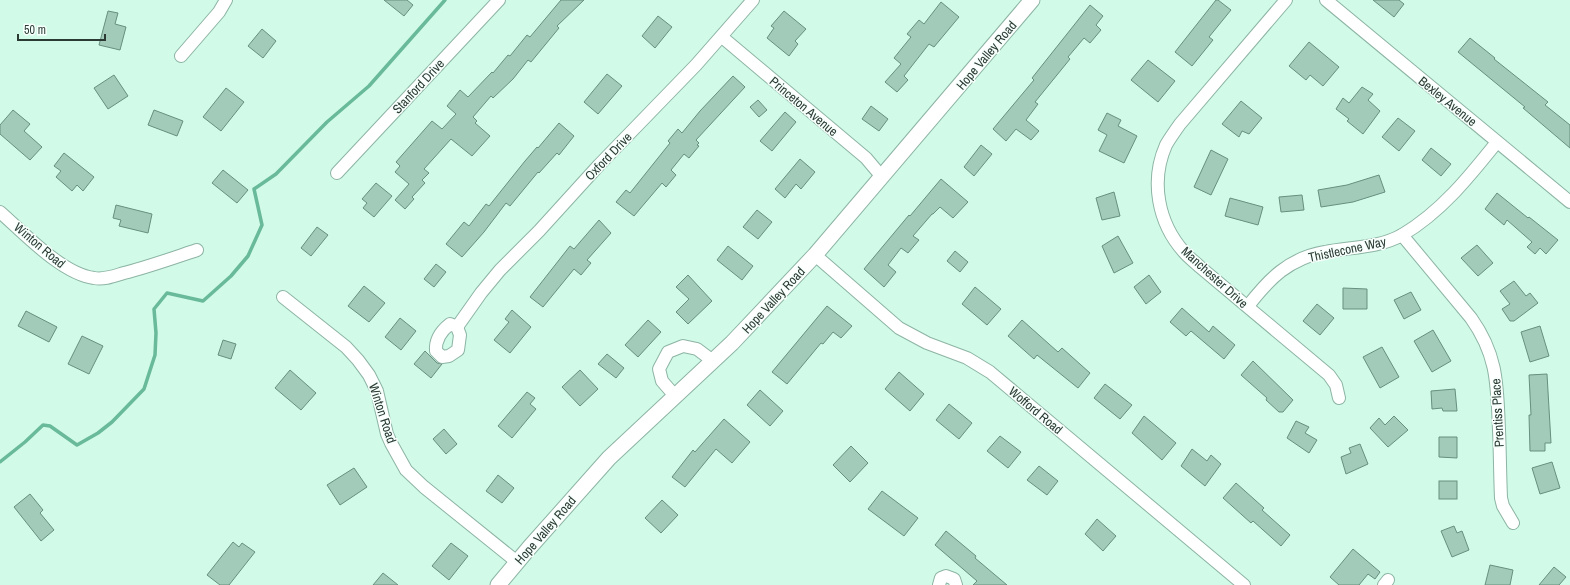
<svg xmlns="http://www.w3.org/2000/svg" width="1570" height="585" font-family="'Archivo Narrow',sans-serif">
<style>
.lines{fill:none;stroke-linecap:round;stroke-linejoin:round}
.stream{stroke:#69b99b;stroke-width:3.5}
.building{fill:#a2cbba;stroke:#688f7f}
.minor-casing{stroke:#8db4a4;stroke-width:14}
.major-casing{stroke:#8db4a4;stroke-width:17}
.minor{stroke:#fff;stroke-width:12}
.major{stroke:#fff;stroke-width:15}
.labels{text-anchor:middle;stroke-width:3;stroke-linejoin:round;paint-order:stroke}
.street-label{font-size:13px;fill:#2b3b34;stroke:#f6fffb}
</style>
<rect width="100%" height="100%" fill="#d1fae8"/>
<g class="lines">
<path class="stream" d="M0 462 25 442 43 425 50 426 77 445 98 433 112 422 144 389 155 355 156 333 154 309 167 293 203 301 231 276 248 256 262 225 254 189 276 174 327 122 369 86 445 0"/>
</g>
<g class="building">
<path d="M384 0H407L413 5 404 16Z"/>
<path d="M561 0H584L557 26 559 28 531 62 528 60 513 79 493 98 491 96 473 117 477 121 475 123 490 136 472 156 451 139 424 169 429 173 422 180 425 183 412 197 414 199 405 209 395 200 409 184 395 172 400 166 396 162 432 121 442 129 456 114 447 106 460 90 468 97 492 72 493 73 508 55 510 56 527 35 530 37Z"/>
<path d="M1216 0H1218L1231 10 1209 37 1213 40 1192 66 1175 52Z"/>
<path d="M1373 0H1399L1404 4 1394 17Z"/>
<path d="M941 2 959 17 934 47 929 44 904 76 908 80 897 92 885 82 901 64 894 58 911 37 907 34 919 20 924 24Z"/>
<path d="M1090 5 1103 16 1096 25 1101 30 1090 43 1084 38 1068 57 1070 59 1035 102 1038 104 1026 120 1039 131 1031 140 1016 129 1006 141 993 129 1034 80 1032 78Z"/>
<path d="M108 11 118 13 115 24 126 27 120 50 99 45Z"/>
<path d="M784 11 806 29 795 41 798 44 789 56 767 38 774 28 771 26Z"/>
<path d="M658 16 672 27 655 48 642 36Z"/>
<path d="M262 29 276 41 263 58 248 46Z"/>
<path d="M1470 38 1495 58 1494 59 1548 102 1545 105 1570 125V148L1523 108 1525 107 1458 52Z"/>
<path d="M1309 42 1339 67 1323 86 1310 75 1306 80 1289 66Z"/>
<path d="M1148 60 1175 81 1158 102 1131 80Z"/>
<path d="M607 74 622 86 598 114 584 102Z"/>
<path d="M114 75 128 96 108 109 94 88Z"/>
<path d="M733 76 745 87 696 140 699 143 697 145 699 146 689 158 684 154 671 170 676 175 666 187 662 183 634 216 616 202 626 190 630 193 670 143 668 141 678 129 682 133 700 111Z"/>
<path d="M1362 87 1373 94 1368 100 1380 111 1363 134 1347 121 1349 119 1336 109 1343 98 1349 103Z"/>
<path d="M226 88 244 102 221 131 203 117Z"/>
<path d="M758 100 767 110 759 117 750 107Z"/>
<path d="M1241 101 1262 118 1249 134 1242 131 1239 137 1222 124Z"/>
<path d="M871 106 888 119 879 131 862 119Z"/>
<path d="M13 110 30 124 24 131 42 147 30 160 0 134V125Z"/>
<path d="M154 110 183 121 177 136 148 125Z"/>
<path d="M785 112 796 122 772 151 760 141Z"/>
<path d="M1107 113 1121 120 1118 126 1137 136 1124 163 1099 151 1107 135 1098 130Z"/>
<path d="M1398 118 1415 131 1399 151 1382 137Z"/>
<path d="M559 123 574 136 559 155 557 153 539 173 538 172 510 206 506 203 484 232 462 257 446 244 464 222 469 226 486 204 489 206 525 161 537 147 538 148Z"/>
<path d="M981 145 992 154 974 176 964 167Z"/>
<path d="M1431 148 1451 164 1441 176 1422 160Z"/>
<path d="M1211 150 1228 159 1211 195 1194 187Z"/>
<path d="M64 153 94 177 83 191 77 185 72 191 56 177 61 171 54 166Z"/>
<path d="M800 159 815 172 801 189 796 184 785 198 775 189Z"/>
<path d="M223 170 248 190 237 203 212 183Z"/>
<path d="M1379 175 1385 192 1353 202 1321 207 1318 190 1347 185Z"/>
<path d="M941 179 968 202 953 218 940 207 933 214H932L913 236 919 240 908 253 901 248 888 265 896 272 884 287 864 269 909 215 910 216Z"/>
<path d="M376 183 392 196 374 217 363 208 367 203 362 199Z"/>
<path d="M1114 192 1120 216 1102 220 1096 198Z"/>
<path d="M1497 193 1528 218 1529 217 1558 240 1546 254 1540 248 1535 254 1527 247 1532 242 1507 220 1504 225 1485 209Z"/>
<path d="M1302 195 1304 210 1281 212 1279 197Z"/>
<path d="M1230 198 1263 207 1258 225 1225 216Z"/>
<path d="M116 205 152 214 148 233 119 226 121 220 113 218Z"/>
<path d="M757 210 772 222 758 239 743 227Z"/>
<path d="M599 220 611 233 587 260 591 263 581 275 574 269 543 307 530 297 570 246 574 249Z"/>
<path d="M317 227 328 235 311 256 301 248Z"/>
<path d="M1118 236 1133 263 1114 273 1102 246Z"/>
<path d="M1477 245 1493 263 1478 276 1461 258Z"/>
<path d="M728 246 753 266 742 280 717 260Z"/>
<path d="M955 251 968 262 960 272 947 261Z"/>
<path d="M436 264 446 272 434 287 424 279Z"/>
<path d="M688 275 712 301 688 324 676 312 689 299 676 287Z"/>
<path d="M1149 275 1161 292 1146 304 1134 287Z"/>
<path d="M1514 281 1526 296 1530 293 1538 303 1514 321H1510L1502 309 1510 304 1500 291Z"/>
<path d="M364 286 385 303 369 322 348 306Z"/>
<path d="M975 287 1001 309 987 325 962 304Z"/>
<path d="M1343 288 1367 289V309H1343Z"/>
<path d="M1411 292 1421 310 1404 319 1394 300Z"/>
<path d="M1317 304 1334 318 1320 335 1303 321Z"/>
<path d="M827 306 852 326 841 338 833 332 823 344 821 343 787 384 772 372Z"/>
<path d="M1182 308 1209 332 1213 326 1235 345 1224 359 1191 331 1186 336 1170 322Z"/>
<path d="M512 310 531 327 510 353 494 340 509 322 505 319Z"/>
<path d="M26 311 57 327 49 342 18 326Z"/>
<path d="M400 318 416 331 401 350 385 337Z"/>
<path d="M648 320 661 332 638 357 625 345Z"/>
<path d="M1022 320 1058 352 1062 348 1090 373 1078 388 1037 355 1034 359 1008 336Z"/>
<path d="M1540 326 1549 356 1530 362 1521 332Z"/>
<path d="M1433 330 1451 361 1432 372 1414 341Z"/>
<path d="M82 336 103 346 89 374 68 364Z"/>
<path d="M223 340 236 344 231 359 218 355Z"/>
<path d="M1382 347 1399 377 1380 388 1363 357Z"/>
<path d="M425 351 437 363 442 364 431 378 414 364Z"/>
<path d="M607 354 624 368 616 378 598 364Z"/>
<path d="M1253 361 1293 400 1283 412H1279L1266 400 1267 398 1241 375Z"/>
<path d="M290 370 316 393 301 410 275 388Z"/>
<path d="M580 370 598 389 580 406 562 387Z"/>
<path d="M899 372 924 394 910 411 885 389Z"/>
<path d="M1547 374 1551 443H1545V451H1530L1529 415H1531L1529 375Z"/>
<path d="M1105 384 1132 405 1120 419 1094 398Z"/>
<path d="M1455 389 1457 411H1443L1442 408 1432 409 1431 391Z"/>
<path d="M760 390 783 411 770 426 747 405Z"/>
<path d="M527 392 535 398 530 404 536 409 512 438 498 426Z"/>
<path d="M949 404 972 423 959 439 936 420Z"/>
<path d="M1144 416 1176 443 1162 460 1132 433Z"/>
<path d="M1394 416 1408 430 1388 447 1370 428 1379 418 1385 425Z"/>
<path d="M724 419 750 442 732 463 716 449 685 487 672 477 693 450 695 452Z"/>
<path d="M1296 421 1309 427 1305 433 1317 440 1309 453 1287 438Z"/>
<path d="M444 429 457 444 446 454 433 439Z"/>
<path d="M1000 436 1021 452 1008 468 987 451Z"/>
<path d="M1439 437H1457V458L1439 457Z"/>
<path d="M1360 444 1368 464 1346 474 1341 457 1351 453 1349 448Z"/>
<path d="M851 446 868 463 850 482 833 465Z"/>
<path d="M1192 449 1207 461 1211 455 1221 464 1205 486 1181 466Z"/>
<path d="M1552 462 1560 488 1540 494 1532 468Z"/>
<path d="M1039 466 1058 481 1047 495 1027 480Z"/>
<path d="M354 468 367 487 340 505 327 485Z"/>
<path d="M498 475 514 488 502 503 486 491Z"/>
<rect x="1439" y="481" width="18" height="18"/>
<path d="M1236 483 1264 508 1262 510 1290 535 1281 546 1253 521 1251 523 1223 498Z"/>
<path d="M882 491 918 518 904 536 868 509Z"/>
<path d="M30 494 43 510 40 513 54 530 41 541 14 507Z"/>
<path d="M662 500 678 515 661 533 645 518Z"/>
<path d="M1097 519 1116 536 1103 551 1085 534Z"/>
<path d="M1454 526 1457 533 1462 531 1469 550 1452 557 1441 531Z"/>
<path d="M946 531 976 556 975 558 1007 585H973L977 581 935 545Z"/>
<path d="M233 542 239 547 242 543 255 552 229 585H220L207 575Z"/>
<path d="M451 543 468 556 449 580 432 566Z"/>
<path d="M1353 549 1380 572 1375 579 1368 574 1359 585H1339L1330 577Z"/>
<path d="M1490 565 1513 570 1510 585H1485Z"/>
<path d="M1554 567 1566 577 1559 585H1539Z"/>
<path d="M383 573 398 585H373Z"/>
</g>
<g class="lines">
<defs>
<g id="minor">
<path d="M1286 0 1180 124C1175 131 1170 138 1166 145 1150 181 1158 223 1184 252 1189 258 1195 262 1200 267L1329 375 1336 385 1339 398"/>
<path d="M1326 0 1570 202"/>
<path d="M722 37 866 158 882 177"/>
<path d="M181 56 219 12 226 0"/>
<path d="M337 173 499 0"/>
<path d="M0 212C24 233 62 274 94 278 104 280 114 276 124 273 148 267 173 258 197 250"/>
<path d="M1402 235 1471 318C1498 356 1497 385 1499 430 1500 452 1500 475 1501 498L1503 506 1513 523"/>
<path d="M815 255 899 328 927 343 967 358 990 372 1244 585"/>
<path d="M283 297 346 347 358 360 369 375 377 391 387 434 391 443 406 470 424 487 517 562"/>
<path d="M1248 306C1269 279 1289 258 1325 252 1350 247 1379 248 1402 235 1441 212 1469 177 1497 142"/>
<path d="M450 324 457 327 460 335 458 350 449 356 442 357 436 351C435 339 441 331 450 324Z"/>
<path d="M457 327 481 293 500 270 539 231 599 165 696 65 753 0"/>
<path d="M675 396 662 381 659 369 668 352 683 346 697 349 713 361"/>
<path d="M939 585 941 578 946 576 954 579 956 585"/>
<path d="M1384 585 1388 580"/>
</g>
<path id="major" d="M498 585 529 548 609 458 732 343 815 255 1032 0"/>
</defs>
<use href="#minor" class="minor-casing"/>
<use href="#major" class="major-casing"/>
<use href="#minor" class="minor"/>
<use href="#major" class="major"/>
</g>
<g class="labels">
<g class="street-label">
<text transform="translate(986 55) rotate(-50)" y="5">Hope Valley Road</text>
<text transform="translate(418 86) rotate(-47)" y="5">Stanford Drive</text>
<text transform="translate(1448 101) rotate(39)" y="5">Bexley Avenue</text>
<text transform="translate(804 106) rotate(40)" y="5">Princeton Avenue</text>
<text transform="translate(608 156) rotate(-46)" y="5">Oxford Drive</text>
<text transform="translate(40 245) rotate(40)" y="5">Winton Road</text>
<text transform="translate(1347 249) rotate(-12)" y="5">Thistlecone Way</text>
<text transform="translate(1215 277) rotate(42)" y="5">Manchester Drive</text>
<text transform="translate(773 300) rotate(-47)" y="5">Hope Valley Road</text>
<text transform="translate(1036 410) rotate(40)" y="5">Wofford Road</text>
<text transform="translate(383 413) rotate(72)" y="5">Winton Road</text>
<text transform="translate(1497 413) rotate(-93)" y="5">Prentiss Place</text>
<text transform="translate(545 530) rotate(-49)" y="5">Hope Valley Road</text>
</g>
</g>
<path d="M18 34v6h87v-6" fill="none" stroke="#2b3b34" stroke-width="2"/>
<text x="24" y="34" font-size="12" fill="#2b3b34" stroke="#f6fffb" stroke-width="3" paint-order="stroke">50 m</text>
</svg>
